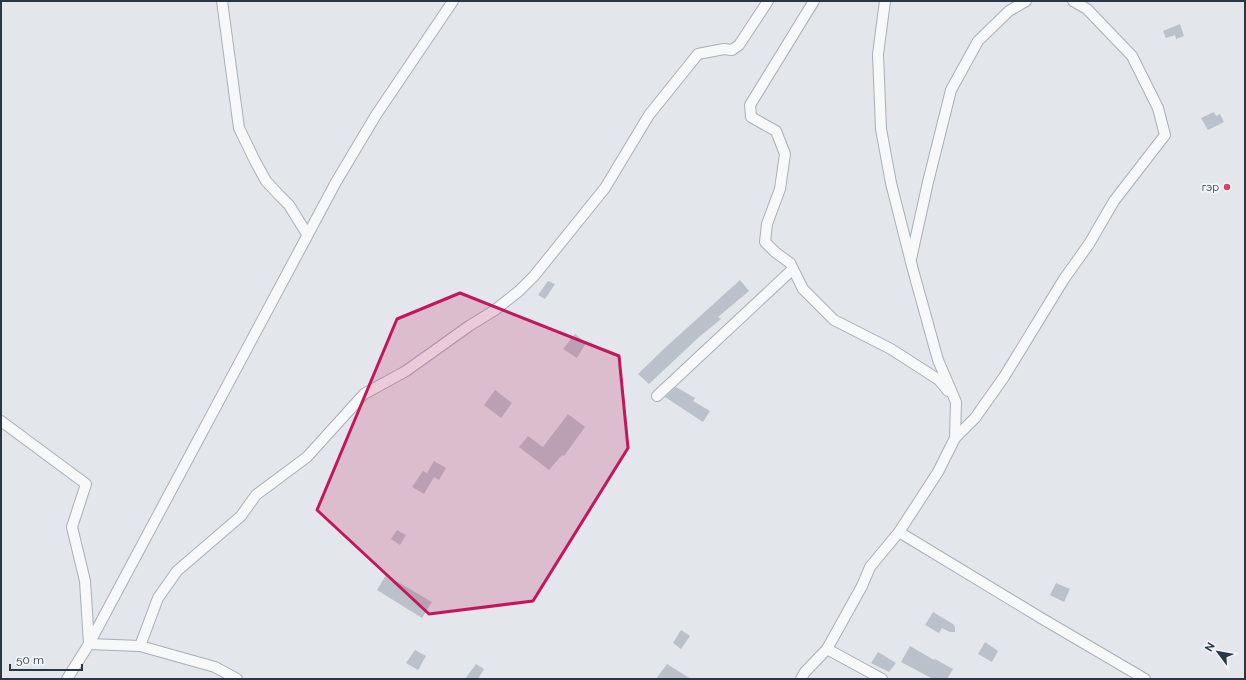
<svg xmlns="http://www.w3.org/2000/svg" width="1246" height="680" font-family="Raleway,sans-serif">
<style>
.building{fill:#bac1ca}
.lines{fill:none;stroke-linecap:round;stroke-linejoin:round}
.minor-casing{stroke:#a7afb7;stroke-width:12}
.minor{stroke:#f6f8fa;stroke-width:10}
.marked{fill:#c2185b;fill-opacity:0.2;stroke:#c2185b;stroke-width:3;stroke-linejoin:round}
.poi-dot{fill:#d64369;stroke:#f3f6f9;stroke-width:1.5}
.labels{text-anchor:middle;stroke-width:3.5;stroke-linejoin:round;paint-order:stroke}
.poi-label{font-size:11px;fill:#293745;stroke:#f3f6f9;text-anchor:end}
</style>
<rect width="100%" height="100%" fill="#e3e7ec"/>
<g class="building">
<path d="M1180 24 1184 36 1176 39 1175 35 1166 38 1163 31Z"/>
<path d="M1214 112 1216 116 1220 114 1224 122 1208 130 1201 118Z"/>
<path d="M740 280 749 291 718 317 721 319 699 337 649 384 638 374 667 346Z"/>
<path d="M548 281 555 284 545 299 538 295Z"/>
<path d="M575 334 586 343 577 358 563 349Z"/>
<path d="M676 387 695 398 693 401 710 411 703 422 665 397Z"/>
<path d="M495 390 512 403 501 418 484 405Z"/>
<path d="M568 414 585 427 564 456 562 455 549 470 519 447 528 436 543 447Z"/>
<path d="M434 461 446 468 439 480 434 477 424 494 412 487 423 471 427 473Z"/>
<path d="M397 530 406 535 400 545 391 539Z"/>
<path d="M386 575 432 602 422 618 377 590Z"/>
<path d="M1056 583 1070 589 1064 602 1050 595Z"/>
<path d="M933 612 953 624 955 627V632H950L942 628 939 633 925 625Z"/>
<path d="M681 630 690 636 681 649 673 643Z"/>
<path d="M985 642 998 651 992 662 978 654Z"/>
<path d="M910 646 934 660 935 659 953 669 947 679H933L901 662Z"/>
<path d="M415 650 426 656 418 670 406 663Z"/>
<path d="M878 652 896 663 889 672 871 663Z"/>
<path d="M476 664 484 669 478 679H465Z"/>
<path d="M667 664 691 679H656Z"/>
</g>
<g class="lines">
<defs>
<g id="minor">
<path d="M222 1 239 128 255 161 266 181 279 195 289 205 307 234"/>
<path d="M814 1 750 105 751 117 776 131 785 154 780 189 767 224 765 242 775 252 790 263 803 289 834 320 891 349 939 380 948 391"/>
<path d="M911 259 928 182 951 90 978 41 1009 11 1026 1"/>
<path d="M657 396 793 269"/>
<path d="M1 421 86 484 72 527 85 581 89 644"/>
<path d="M955 438 975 418 1004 377 1064 279 1089 244 1114 201 1165 135 1158 108 1132 56 1087 9 1073 1"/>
<path d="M899 532 1041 618 1145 679"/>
<path d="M89 644 140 646 158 598 177 571 241 516 256 495 307 457 364 394 406 371 469 326 495 310 519 291 534 276 605 188 649 115 698 54 724 49 732 50 739 45 768 1"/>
<path d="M140 646 215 667 237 679"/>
<path d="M827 649 882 679"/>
<path d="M67 679 89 644 336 182 376 115 453 1"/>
<path d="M801 679 805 672 827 649 862 586 870 567 899 532 938 472 955 438 956 402 938 360 913 270 891 183 881 129 878 54 885 1"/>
</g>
</defs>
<use href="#minor" class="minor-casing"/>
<use href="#minor" class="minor"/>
</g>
<path class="marked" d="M460 293 619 356 628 448 533 601 429 614 317 510 397 319Z"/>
<circle class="poi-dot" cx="1227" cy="187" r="4"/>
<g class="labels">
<g class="poi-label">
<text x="1219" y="191">гэр</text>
</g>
</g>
<rect width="1246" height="680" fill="none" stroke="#293745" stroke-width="4"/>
<g transform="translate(1218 652) rotate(302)" stroke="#f3f6f9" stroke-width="3" paint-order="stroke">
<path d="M0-3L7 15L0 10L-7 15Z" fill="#293745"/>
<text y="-6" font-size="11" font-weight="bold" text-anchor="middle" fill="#293745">N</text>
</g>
<path d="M10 664v6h72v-6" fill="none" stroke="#293745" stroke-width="2"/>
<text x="16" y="664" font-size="12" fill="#293745" stroke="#f3f6f9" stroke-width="3" paint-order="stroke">50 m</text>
</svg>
